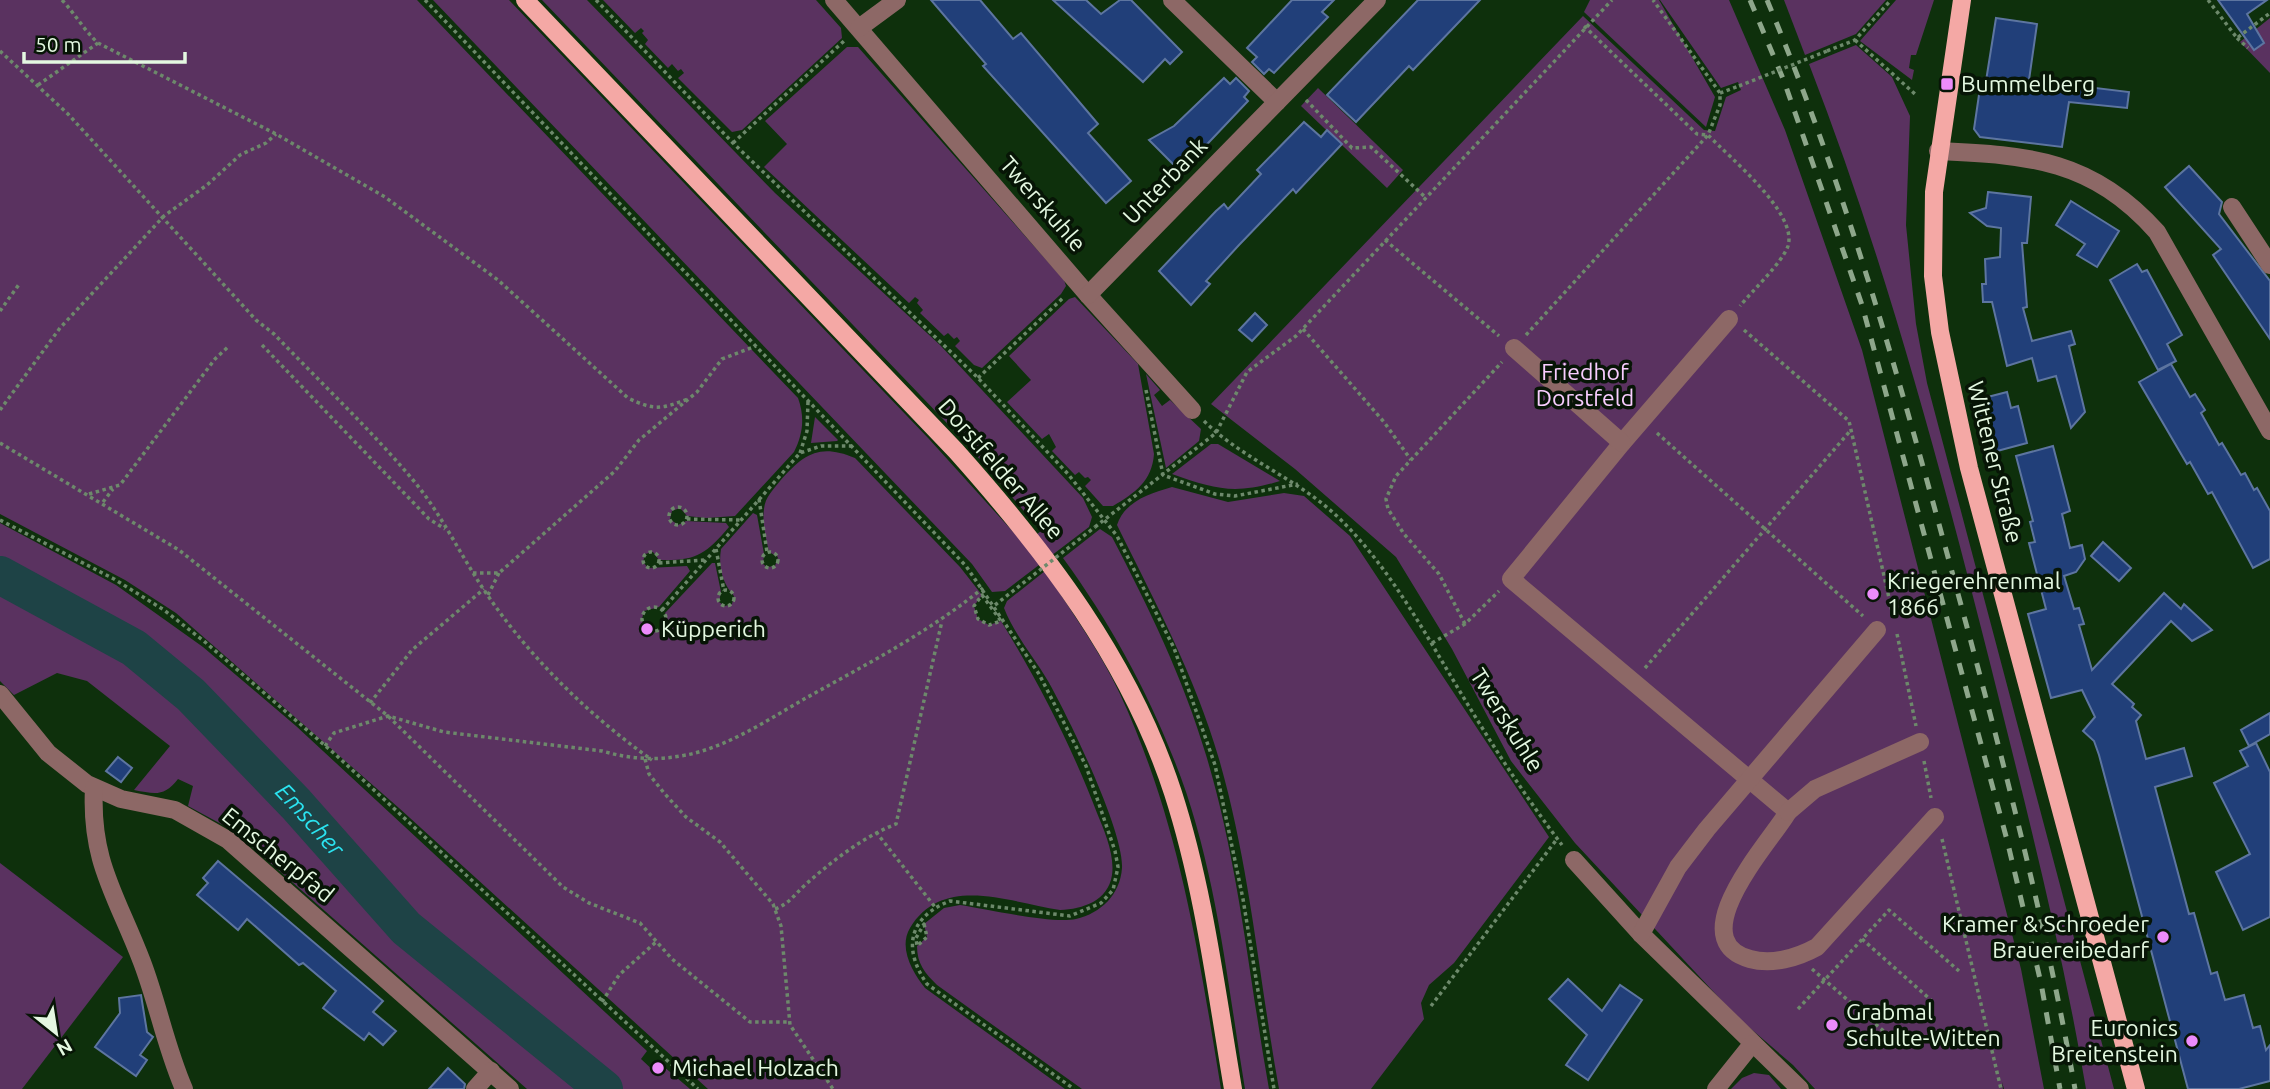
<svg xmlns="http://www.w3.org/2000/svg" width="2270" height="1089" font-family="Ubuntu,sans-serif">
<style>
.green{fill:#5a3260}
.lines{fill:none;stroke-linecap:round;stroke-linejoin:round}
.river{stroke:#1e4346;stroke-width:38}
.building{fill:#213f79;stroke:#5d75a0;stroke-width:2}
.path{stroke:#6d896b;stroke-width:3.5;stroke-dasharray:3.5 3.5;stroke-linecap:butt}
.minor{stroke:#8d6866;stroke-width:18}
.major{stroke:#f4a8a5;stroke-width:18}
.rail{stroke:#8ea78b;stroke-width:5;stroke-dasharray:12 12;stroke-linecap:butt}
.path-bridge{stroke:#6d896b;stroke-width:3.5;stroke-dasharray:3.5 3.5;stroke-linecap:butt}
.poi-dot{fill:#ec8cfa;stroke:#071506;stroke-width:2.5}
.labels{text-anchor:middle;stroke-width:7;stroke-linejoin:round;paint-order:stroke}
.poi-label{font-size:23px;fill:#e4f8e1;stroke:#071506;text-anchor:start}
.street-label{font-size:23px;fill:#e4f8e1;stroke:#071506}
.park-label{font-size:23px;fill:#f9cdff;stroke:#071506}
.water-label{font-size:24px;font-style:italic;fill:#2be3f0;stroke:#071506}
</style>
<rect width="100%" height="100%" fill="#0e300c"/>
<g class="green">
<path d="M0 0H417L798 398C805 417 803 434 794 452L735 516 706 518 687 516 680 508 672 511 670 519 678 525 686 521 726 523 729 527C705 555 696 561 659 560L653 552 645 554 643 562 648 568 687 566 690 571 659 607 644 611 642 619 644 627 655 632 663 628 667 621 665 613 712 563H715L721 592 719 602 725 606 732 604 734 596C723 584 718 568 721 549L753 513 757 515 764 554 763 564 767 567 775 566 778 557 769 552C766 538 762 522 764 509 765 497 773 490 780 481 804 454 819 443 855 458L960 567 982 595 974 606 978 619 989 625 1001 621C1039 683 1071 745 1097 813 1104 830 1115 855 1112 875 1108 901 1083 909 1060 910 1008 902 943 874 910 928 898 948 913 973 925 988L1065 1089H708L399 808 176 613 125 580 0 514Z"/>
<path d="M433 0H509L929 439 1024 544 1041 531 965 442 542 0H587L775 193 940 345 1083 498 1092 517 1089 527 1005 591 992 592 972 564Z"/>
<path d="M603 0H816L841 28 842 38 742 130 732 132 678 78 684 73 681 69 678 71 672 64 668 68 645 44 648 40 642 33 644 31 641 28 635 33Z"/>
<path d="M1590 0H1659L1715 97 1706 127 1584 12Z"/>
<path d="M1660 0H1729L1785 130 1862 350 2021 969 2044 1089H2004L2002 1082 2003 1089H1815L1793 1065 1737 1017 1575 843 1511 761 1452 649 1396 557 1295 469 1211 404 1583 16 1704 130 1715 131 1726 97 1741 90 1738 82 1721 88Z"/>
<path d="M1784 0H1886L1856 34 1805 55Z"/>
<path d="M1896 0H1934L1916 55H1911L1909 68 1914 70 1912 80 1860 41Z"/>
<path d="M2270 18V73L2240 42Z"/>
<path d="M1856 45 1892 77 1910 116 1906 225 1916 324 1927 383 2114 1089H2086C2062 947 2026 807 1991 667 1939 462 1885 260 1809 64Z"/>
<path d="M847 47H858L1064 280 1066 286 1061 294 982 368 974 365 955 346 960 341 957 337 954 339 948 333 944 336 920 313 923 310 917 303 919 300 915 297 909 303 764 167 787 144 765 121Z"/>
<path d="M1318 88 1403 170 1387 188 1301 106Z"/>
<path d="M1075 297 1138 364 1154 454C1152 481 1135 493 1113 506H1103L1085 486 1091 480 1088 477 1085 478 1079 472 1075 475 1052 451 1056 447 1049 434 1042 439 1007 402 1031 380 1009 356 1069 299Z"/>
<path d="M1146 374 1160 390 1154 395 1162 406 1170 400 1201 429 1199 441 1166 468Z"/>
<path d="M815 417 838 440 837 441 811 443Z"/>
<path d="M1211 444H1218L1280 481C1235 495 1214 489 1172 474Z"/>
<path d="M1172 487 1228 502 1284 493 1304 496 1350 536 1549 837 1454 963 1429 985 1421 1003 1424 1019 1371 1089H1279C1259 979 1250 866 1219 759 1195 676 1155 602 1117 525 1125 501 1149 494 1172 487Z"/>
<path d="M0 523 116 585 203 647 296 726 647 1051 641 1059 656 1073 663 1066 690 1089H527L234 831 188 806 193 786 178 779C164 797 155 794 134 790L170 746 87 681 57 673 14 695 0 681Z"/>
<path d="M1100 529 1112 537C1149 608 1183 678 1206 755 1239 864 1249 978 1269 1089H1245C1227 981 1216 865 1175 762 1146 688 1109 621 1063 558Z"/>
<path d="M1045 571C1071 611 1100 651 1120 694 1180 824 1198 950 1221 1089H1082L937 985C925 973 917 964 917 946L927 937 924 924 944 908 960 905C987 909 1051 924 1076 919 1101 913 1120 895 1122 868 1124 831 1068 716 1048 681 1034 657 1014 634 1004 608L1007 601Z"/>
<path d="M0 863 123 957 22 1089H0Z"/>
<path d="M1754 1073 1769 1075 1781 1089H1731L1742 1078Z"/>
</g>
<g class="lines">
<path class="river" id="s1" d="M0 575 134 648 191 695 296 804 406 928 604 1089"/>
</g>
<g class="building">
<path d="M931 0H980L1013 39 1021 33 1098 124 1088 133 1131 181 1106 203 983 66 986 64Z"/>
<path d="M1053 0H1086L1101 14 1120 0H1131L1182 52 1170 64 1165 59 1143 82Z"/>
<path d="M1292 0H1334L1322 12 1328 17 1274 73 1269 69 1264 74 1252 62 1257 57 1247 48Z"/>
<path d="M1418 0H1480L1413 70 1409 66 1356 122 1327 95Z"/>
<path d="M2218 0H2267L2247 14 2264 43 2254 50Z"/>
<path d="M1996 18 2037 24 2029 80 2129 92 2127 108 2069 102 2062 147 1980 137 1974 129 1981 81H1986Z"/>
<path d="M1224 78 1230 84 1236 78 1249 91 1244 97 1248 101 1194 158 1188 152 1174 165 1149 140 1174 126Z"/>
<path d="M1304 122 1321 137 1327 130 1342 144 1296 193 1293 189 1239 245 1206 281 1210 284 1191 305 1159 271 1216 211 1224 204 1228 209 1261 174 1257 170Z"/>
<path d="M2189 166 2222 202 2219 214 2270 281V339L2213 255 2221 249 2165 187Z"/>
<path d="M1988 192 2031 197 2027 243H2022L2027 307 2023 308 2032 341 2071 331 2075 344 2069 346 2085 412 2071 428 2056 376 2038 381 2032 358 2007 366 1992 302H1983L1982 284H1986L1985 259 2000 257 2001 228 1987 226 1970 213 1986 208Z"/>
<path d="M2071 201 2119 231 2097 267 2077 255 2085 244 2056 225Z"/>
<path d="M2137 264 2142 272 2147 270 2182 335 2167 344 2176 361 2158 370 2110 280Z"/>
<path d="M1255 313 1267 325 1252 341 1239 330Z"/>
<path d="M2171 364 2190 397 2195 394 2205 410 2201 413 2219 445 2222 443 2241 475 2245 473 2254 490 2257 488 2270 511V559L2253 568 2212 492 2208 494 2190 462 2187 464 2139 382Z"/>
<path d="M2007 392 2011 408 2018 406 2027 443 1986 454 1972 401Z"/>
<path d="M2053 446 2070 511 2062 514 2070 548 2082 545 2085 559 2076 572 2064 576 2074 609 2079 608 2084 624 2079 625 2092 670 2164 593 2181 609 2184 604 2212 630 2192 641 2171 621 2112 684 2134 704 2132 707 2141 715 2136 721 2146 759 2184 748 2192 776 2155 787 2189 914 2194 913 2211 974 2217 972 2225 1000 2244 995 2253 1028 2260 1026 2266 1050 2270 1045V1081L2239 1089H2188L2099 755 2094 741 2083 731 2095 717 2082 690 2051 698 2028 614 2046 609 2029 543 2035 542 2030 522 2033 521 2016 456Z"/>
<path d="M2103 542 2131 568 2119 581 2091 556Z"/>
<path d="M2270 713V734L2249 746 2241 730Z"/>
<path d="M2256 743 2270 772V917L2243 930 2216 872 2250 854 2214 783 2248 766 2240 751Z"/>
<path d="M118 757 132 768 121 782 106 771Z"/>
<path d="M218 861 383 1001 373 1012 396 1031 383 1045 369 1033 364 1040 323 1008 336 991 303 963 299 965 247 919 238 930 197 895 208 883 203 878Z"/>
<path d="M1568 979 1602 1011 1620 985 1642 1000 1588 1080 1566 1065 1587 1035 1549 999Z"/>
<path d="M141 995 147 1032 153 1037 140 1055 147 1060 136 1076 95 1047 120 1013 119 998Z"/>
<path d="M448 1068 465 1084 464 1089H429Z"/>
</g>
<g class="lines">
<g class="path">
<path d="M62 0C76 15 83 29 98 43L276 134 385 197 498 280 628 398C655 411 661 409 688 399"/>
<path d="M425 0 966 566 1039 674 1086 766 1115 851 1118 867 1113 890 1101 903 1070 916 950 901C909 917 902 948 927 984L1074 1089"/>
<path d="M596 0 733 143 978 378 1068 474 1117 536 1174 648 1215 765 1243 899 1274 1089"/>
<path d="M2208 0 2237 38 2270 13"/>
<path d="M1584 26 1697 134 1708 135C1730 158 1798 213 1788 246 1782 263 1752 291 1740 306"/>
<path d="M2237 38 2248 48"/>
<path d="M1855 40 1916 95"/>
<path d="M0 51 68 114 256 320 274 334C320 382 370 429 413 480 440 512 459 552 482 587 527 655 586 713 652 760"/>
<path d="M1827 51 1855 40 1891 0"/>
<path d="M38 85 98 43"/>
<path d="M1720 93 1739 86"/>
<path d="M1306 100 1352 148 1371 147 1424 196"/>
<path d="M733 143 844 41"/>
<path d="M1385 240 1499 336"/>
<path d="M0 311 20 283"/>
<path d="M1303 329 1384 422 1411 460"/>
<path d="M1744 330 1849 421 1894 620"/>
<path d="M1526 335 1708 135 1720 105V93L1653 0"/>
<path d="M262 345 429 519 445 529"/>
<path d="M978 378 1064 297"/>
<path d="M1146 390 1163 475 1215 494 1235 496 1298 484"/>
<path d="M0 410 60 328 164 216 207 185 240 155 266 143 276 134"/>
<path d="M1204 421C1246 462 1304 481 1345 524 1392 572 1425 633 1459 690 1491 743 1524 795 1562 845"/>
<path d="M1657 433 1863 616"/>
<path d="M0 443 179 550 388 716 563 887 589 903 640 923 672 959 750 1022H790"/>
<path d="M800 453 807 431 808 401"/>
<path d="M89 494 120 485 215 359 229 346"/>
<path d="M759 499 767 552"/>
<path d="M103 502 113 489"/>
<circle cx="678" cy="516" r="9"/>
<path d="M687 519 740 520"/>
<path d="M0 520 114 579 164 610 205 642 336 755 698 1089"/>
<path d="M1095 527 1216 433 1247 372 1296 336 1612 0"/>
<path d="M716 549 724 591"/>
<circle cx="651" cy="560" r="8"/>
<circle cx="770" cy="560" r="8"/>
<path d="M659 563 704 560"/>
<path d="M473 573H499L615 471 639 440 697 392 722 359 756 346"/>
<circle cx="726" cy="598" r="8"/>
<path d="M488 595 499 573"/>
<path d="M982 595 1001 621 989 625 978 619 974 606Z"/>
<circle cx="654" cy="619" r="12"/>
<path d="M662 610 800 453 821 446H852"/>
<path d="M1465 624 1439 574 1404 534 1388 509 1386 499 1396 476 1502 362"/>
<path d="M1897 634 1916 726"/>
<path d="M1432 643 1465 624 1499 591"/>
<path d="M1645 668 1851 430"/>
<path d="M370 703 412 650 484 589"/>
<path d="M325 746 334 733 388 716 444 732 602 751C630 759 656 761 686 755 728 747 769 719 806 698 867 664 929 632 983 588"/>
<path d="M645 759 649 774 664 793 686 817 720 842 773 904 781 926 790 1025 833 1089"/>
<path d="M1924 761 1931 798"/>
<path d="M876 832 935 907"/>
<path d="M1942 839 2001 1089"/>
<path d="M775 909C789 904 794 895 805 885 832 861 863 837 896 824L942 621"/>
<path d="M924 924 927 937 917 946 916 938Z"/>
<path d="M1862 939 1931 1000"/>
<path d="M1812 969 1895 1041"/>
<path d="M602 1002 619 975 656 942"/>
<path d="M1431 1006 1557 839"/>
<path d="M1798 1009 1889 910 1959 971"/>
</g>
<g class="minor">
<path d="M834 0 1088 295 1192 410"/>
<path d="M1172 0 1277 102"/>
<path d="M859 28 897 0"/>
<path d="M1938 151C2030 155 2093 160 2157 232L2270 431"/>
<path d="M2232 207 2270 265"/>
<path d="M1088 295 1377 0"/>
<path d="M1729 319 1622 443 1511 579 1788 812C1772 840 1679 939 1750 959 1772 965 1797 958 1817 947L1935 817"/>
<path d="M1514 348 1622 443"/>
<path d="M0 694 48 753 87 784 121 799 175 810 228 840 510 1089"/>
<path d="M94 788C90 862 117 896 142 962 158 1004 166 1048 184 1089"/>
<path d="M1788 812 1815 789 1920 742"/>
<path d="M1574 860 1641 934 1800 1089"/>
<path d="M1641 934 1678 867 1707 829 1877 630"/>
<path d="M475 1089 491 1071"/>
<path d="M1716 1089 1752 1044"/>
</g>
<g class="major">
<path d="M525 0 956 451C1047 553 1130 661 1173 793 1204 889 1216 990 1233 1089"/>
<path d="M1962 0 1934 192 1933 276 1940 332 1969 468 2136 1089"/>
</g>
<g class="rail">
<path d="M1750 0 1784 81 1862 305 2007 840 2041 983 2060 1089"/>
<path d="M1767 0C1845 186 1898 374 1951 568 1998 741 2044 913 2075 1089"/>
</g>
<g class="path-bridge">
<path d="M1739 86 1827 51"/>
<path d="M995 605 1095 527"/>
</g>
</g>
<g class="poi-dot">
<rect x="1940" y="77" width="14" height="14" rx="3.5"/>
<circle cx="1873" cy="594" r="7"/>
<circle cx="647" cy="629" r="7"/>
<circle cx="2163" cy="937" r="7"/>
<circle cx="1832" cy="1025" r="7"/>
<circle cx="2192" cy="1041" r="7"/>
<circle cx="658" cy="1068" r="7"/>
</g>
<g class="labels">
<g class="poi-label">
<text x="1961" y="92">Bummelberg</text>
<text x="1887" y="589">Kriegerehrenmal<tspan x="1887" dy="26">1866</tspan></text>
<text x="661" y="637">Küpperich</text>
<text x="2149" y="932" text-anchor="end">Kramer &amp; Schroeder<tspan x="2149" dy="26">Brauereibedarf</tspan></text>
<text x="1846" y="1020">Grabmal<tspan x="1846" dy="26">Schulte-Witten</tspan></text>
<text x="2178" y="1036" text-anchor="end">Euronics<tspan x="2178" dy="26">Breitenstein</tspan></text>
<text x="672" y="1076">Michael Holzach</text>
</g>
<g class="street-label">
<text transform="translate(1165 181) rotate(-46)" y="8">Unterbank</text>
<text transform="translate(1043 204) rotate(49)" y="8">Twerskuhle</text>
<text transform="translate(1995 462) rotate(76)" y="8">Wittener Straße</text>
<text transform="translate(1001 469) rotate(49)" y="8">Dorstfelder Allee</text>
<text transform="translate(1507 720) rotate(58)" y="8">Twerskuhle</text>
<text transform="translate(278 855) rotate(39)" y="8">Emscherpfad</text>
</g>
<g class="park-label">
<text x="1585" y="380">Friedhof<tspan x="1585" dy="26">Dorstfeld</tspan></text>
</g>
<g class="water-label">
<text dy="8" stroke="none"><textPath href="#s1" startOffset="399">Emscher</textPath></text>
</g>
</g>
<g transform="translate(56 1033) rotate(150)" stroke="#071506" stroke-width="5" paint-order="stroke">
<path d="M0-5L12 26L0 18L-12 26Z" fill="#e4f8e1"/>
<text y="-10" font-size="19" font-weight="bold" text-anchor="middle" fill="#e4f8e1">N</text>
</g>
<path d="M24 52v10h161v-10" fill="none" stroke="#e4f8e1" stroke-width="3.5"/>
<text x="35" y="52" font-size="21" fill="#e4f8e1" stroke="#071506" stroke-width="5" paint-order="stroke">50 m</text>
</svg>
